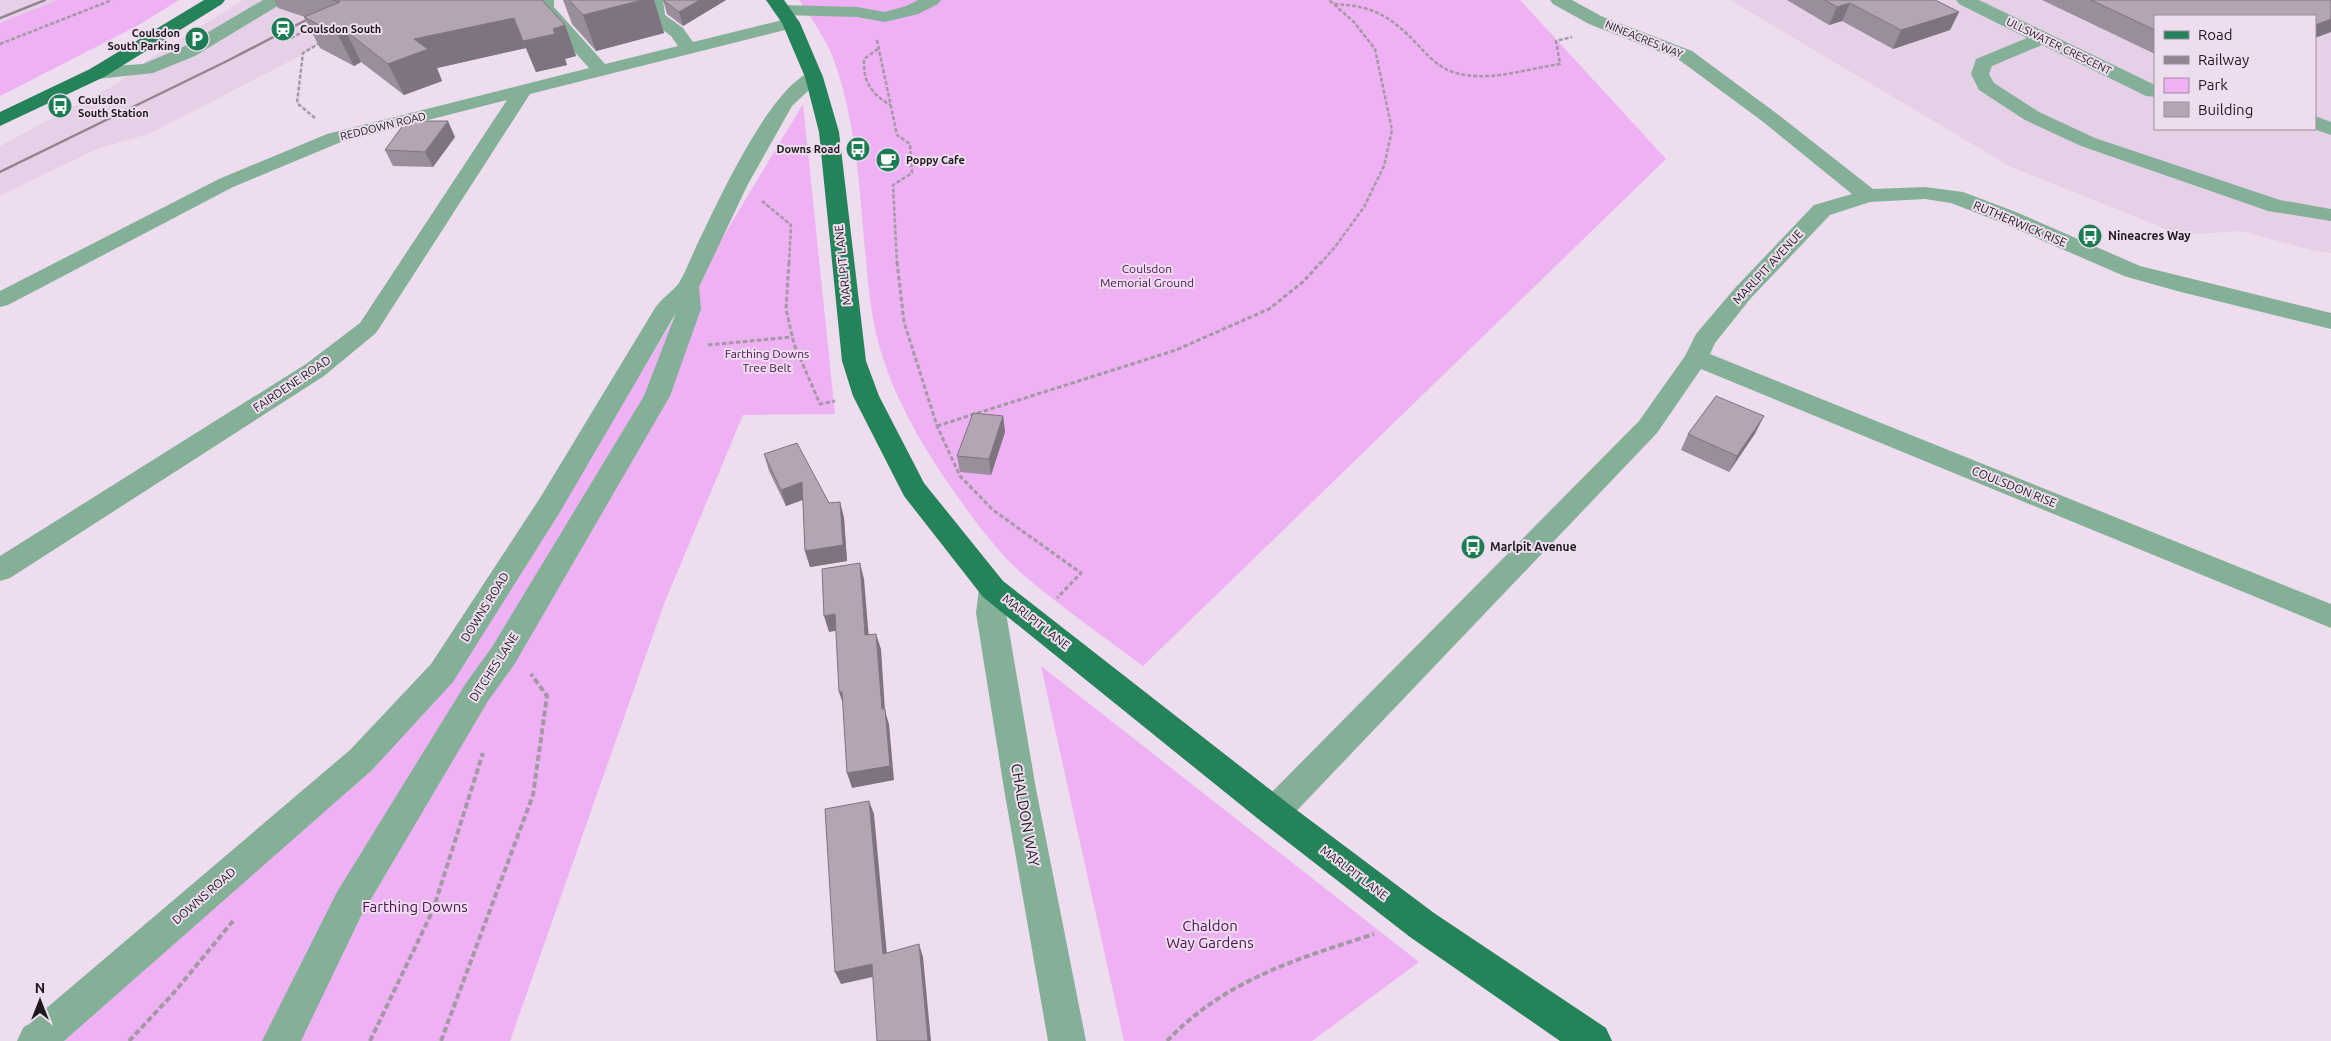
<svg xmlns="http://www.w3.org/2000/svg" width="2331" height="1041" font-family="Ubuntu,sans-serif">
<style>
.built{fill:#e6d0e7;fill-rule:evenodd}
.green{fill:#eeb1f3}
.lines{fill:none;stroke-linecap:round;stroke-linejoin:round}
.path-far2{stroke:#a598a5;stroke-width:2.5;stroke-dasharray:4 2;stroke-linecap:butt}
.path-far1{stroke:#a598a5;stroke-width:3;stroke-dasharray:4.5 2.5;stroke-linecap:butt}
.path{stroke:#a598a5;stroke-width:4;stroke-dasharray:6 3;stroke-linecap:butt}
.minor{fill:#85b098;fill-rule:evenodd}
.major{fill:#25835a;fill-rule:evenodd}
.rail{stroke:#908591;stroke-width:2.5}
.wall{fill:#9b8e9c}
.shaded-wall{fill:#7e747f}
.building{fill:#b4a5b5;stroke:#7e747f}
.labels{text-anchor:middle;stroke-width:4;stroke-linejoin:round;paint-order:stroke}
.far-poi-label{font-size:11px;font-weight:bold;fill:#1f191f;stroke:#edddee;text-anchor:start}
.far-street-label{font-size:11px;fill:#1f191f;stroke:#edddee}
.street-label{font-size:12px;fill:#1f191f;stroke:#edddee}
.poi-label{font-size:12px;font-weight:bold;fill:#1f191f;stroke:#edddee;text-anchor:start}
.park-label{font-size:12px;fill:#4d0f53;stroke:#edddee}
.near-street-label{font-size:15px;fill:#1f191f;stroke:#edddee}
.near-park-label{font-size:15px;fill:#4d0f53;stroke:#edddee}
</style>
<rect width="100%" height="100%" fill="#edddee"/>
<g class="built">
<path d="M0 0H57L0 23Z"/>
<path d="M243 0H398L294 59 151 133 94 150 0 196V146L118 83 152 57Z"/>
<path d="M1730 0H2331V253L2311 250 2241 231 2196 234 2173 232 2009 166ZM2155 16H2315V129H2155Z"/>
</g>
<g class="green">
<path d="M57 0H179L137 26 0 96V23Z"/>
<path d="M799 0H1520L1666 159 1143 666C1104 637 1064 609 1027 578 1001 556 980 528 960 500 918 441 881 379 871 306 860 225 862 135 833 58 825 37 811 18 799 0Z"/>
<path d="M803 104 835 414 743 415 664 604 510 1041H64L371 766 570 491Z"/>
<path d="M1041 666 1419 962 1312 1041H1124Z"/>
</g>
<g class="lines">
<g class="path-far2">
<path d="M1334 4C1376 6 1391 17 1420 47 1428 56 1438 66 1450 71 1483 84 1526 69 1560 64L1556 41 1572 37"/>
<path d="M274 32 291 38 312 27"/>
<path d="M877 40 897 135 910 144 912 173 893 185 897 264"/>
<path d="M0 44 112 0"/>
<path d="M878 49 864 59C863 82 871 93 890 105"/>
<path d="M315 118 297 103 303 53 320 43"/>
<path d="M762 201 791 225 789 264"/>
<path d="M1320 264 1335 247 1364 207 1384 166 1392 130 1375 49 1354 22 1329 0"/>
</g>
<g class="path-far1">
<path d="M789 262 786 309 794 344 820 404 835 401"/>
<path d="M897 262 904 322 937 426 960 476 993 510 1081 573 1057 598"/>
<path d="M708 345 792 337"/>
<path d="M937 426 1176 350 1269 309 1304 281 1321 262"/>
</g>
<g class="path">
<path d="M129 1041 172 995 233 921"/>
<path d="M370 1041 433 910 483 753"/>
<path d="M441 1041 533 795 547 696 531 674"/>
<path d="M1167 1041C1225 980 1297 959 1374 934"/>
</g>
<g class="minor">
<path d="M263 0H284L281 4 195 56 153 73 97 79 90 77 88 73 90 69 97 67 143 64 181 48Z"/>
<path d="M536 0H554V7L605 64 678 46 671 36 651 21 645 0H663L665 15 683 28 693 42 791 18 797 19 800 23 797 27 530 94 376 333 324 376 10 578 0 581V556L306 364 360 323 507 100 341 142 233 187 8 305 0 307V291L219 179 327 134 589 68 539 12 536 8Z"/>
<path d="M918 0H941L938 4 918 14 885 22 857 17 782 15 776 14 773 10 776 6 782 5 857 7 885 12 906 6Z"/>
<path d="M1550 0H1572L1601 16 1692 51 1776 113 1873 189 1925 187 1963 192 2016 212 2140 266 2331 313V329L2177 291 2124 276 2000 222 1951 203 1925 199 1870 202 1830 215 1751 298 1715 343 1710 354 2331 604V628L1701 369 1657 433 1286 822 1274 827 1262 822 1257 812 1262 802 1639 421 1685 356 1696 334 1735 288 1814 205 1852 194 1762 121 1678 59 1589 24 1553 4Z"/>
<path d="M1956 0H1979L2155 85V97L2146 96 2042 45 1992 66 1989 74 1994 83 2039 112 2095 138 2280 200 2331 209V221L2268 211 2081 146 2025 120 1979 90 1971 74 1976 59 2027 38 1959 4Z"/>
<path d="M814 71 821 73 823 77 792 106 748 184 699 287 701 309 670 396 514 665 488 701 361 916 301 1041H262L337 892 466 683 492 647 644 396 676 313 560 512 453 682 372 770 64 1041H17L23 1028 350 750 431 664 540 498 655 308C662 298 672 292 679 283 685 273 690 260 695 249 715 208 771 82 814 71Z"/>
<path d="M2315 116 2331 122V135L2314 129Z"/>
<path d="M993 578 1003 581 1007 589 1006 613 1036 789 1086 1041H1048L1004 789 976 613 979 589 983 581Z"/>
</g>
<g class="major">
<path d="M204 0H225L222 4 104 77 0 126V112L90 69Z"/>
<path d="M766 0H784L800 23 823 77 839 132 866 361 879 396 924 483 1003 581 1286 802 1434 913 1606 1028 1612 1041H1560L1410 937 1262 822 983 597 904 496 853 396 842 361 819 132 805 77 782 23Z"/>
</g>
<g class="rail">
<path d="M0 18 45 0"/>
<path d="M0 172 227 61 345 0"/>
</g>
</g>
<g class="wall">
<path d="M274 0H542L565 25 576 56 565 59 567 65 536 72 526 48 437 68 442 81 404 95 361 62 354 66 320 48 304 17H305L278 8Z"/>
<path d="M563 0H654L664 33 596 51 572 24Z"/>
<path d="M663 0H726L683 26 667 14Z"/>
<path d="M1787 0H1935L1959 12 1950 30 1893 49 1842 21 1829 25Z"/>
<path d="M2042 0H2331L2155 16V54Z"/>
<path d="M455 137 433 167 393 166 385 150Z"/>
<path d="M1003 416 1005 432 991 475 960 472 957 456Z"/>
<path d="M1756 432 1729 472 1681 450 1688 434Z"/>
<path d="M764 454 829 503 840 502 844 518 847 561 810 567 805 551 803 500 786 506 769 471Z"/>
</g>
<g class="shaded-wall">
<path d="M642 0H654L664 33 596 51 583 15Z"/>
<path d="M700 0H726L683 26 679 12Z"/>
<path d="M1850 3 1842 21 1829 25 1837 7Z"/>
<path d="M1959 12 1950 30 1893 49 1901 30Z"/>
<path d="M514 18 526 48 437 68 442 81 404 95 388 64 414 39Z"/>
<path d="M2331 19V32L2315 38V25Z"/>
<path d="M565 25 576 56 565 59 567 65 536 72 523 41 553 29Z"/>
<path d="M346 31 361 62 354 66 338 35Z"/>
<path d="M448 121 455 137 433 167 425 152Z"/>
<path d="M1003 416 1005 432 991 475 989 459Z"/>
<path d="M1764 416 1756 432 1729 472 1737 456Z"/>
<path d="M802 482 807 498 786 506 781 490Z"/>
<path d="M840 502 844 518 847 561 810 567 805 551Z"/>
<path d="M860 563 864 579 870 651 865 635Z"/>
<path d="M835 614 840 630 829 632 824 616Z"/>
<path d="M876 634 881 649 885 711 889 724 894 780 852 788 847 773 882 709Z"/>
<path d="M839 692H842L844 707Z"/>
<path d="M869 801 874 814 888 966 883 954Z"/>
<path d="M919 944 923 957 931 1041H928Z"/>
<path d="M872 964 877 976 841 984 835 972Z"/>
</g>
<g class="building">
<path d="M332 0H542L565 25 553 29 555 34 523 41 514 18 414 39 428 49 388 64 346 31 338 35 304 17 340 2Z"/>
<path d="M569 0H642L583 15Z"/>
<path d="M663 0H700L679 12Z"/>
<path d="M1825 0H1935L1959 12 1901 30 1850 3 1837 7Z"/>
<path d="M2091 0H2331V19L2315 25V16H2155V30Z"/>
<path d="M406 121H448L425 152 385 150Z"/>
<path d="M1716 396 1764 416 1737 456 1688 434Z"/>
<path d="M973 413 1003 416 989 459 957 456Z"/>
<path d="M797 443 829 503 840 502 843 545 805 551 802 482 781 490 764 454Z"/>
<path d="M860 563 865 635 876 634 882 709H885L890 766 847 773 842 692H839L835 614 824 616 822 569Z"/>
<path d="M869 801 883 954 919 944 928 1041H877L872 964 835 972 825 809Z"/>
</g>
<defs>
<symbol id="station-disc" viewBox="-11 -11 22 22"><circle r="9.5" fill="#1c7d54" stroke="#edddee"/><path d="M-3-6H3Q5-6 5-4V2Q5 4 3 4L4.5 6H3L1.5 4h-3L-3 6H-4.5L-3 4Q-5 4-5 2V-4Q-5-6-3-6ZM-3.5-4v3h7v-3ZM-3.5 1v1.5H-2V1ZM2 1v1.5H3.5V1Z" fill="#fff"/></symbol>
<symbol id="parking-disc" viewBox="-11 -11 22 22"><circle r="9.5" fill="#1c7d54" stroke="#edddee"/><path d="M-3.5-5.5H1a3.5 3.5 0 0 1 0 7H-1V5.5H-3.5ZM-1-3.4V-.6H.8a1.4 1.4 0 0 0 0-2.8Z" fill="#fff"/></symbol>
<symbol id="bus-disc" viewBox="-11 -11 22 22"><circle r="9.5" fill="#1c7d54" stroke="#edddee"/><path d="M-5-6H5V4H4V6H2V4H-2V6H-4V4H-5ZM-3.5-4V0h7V-4ZM-3.5 1.2v1.5H-2V1.2ZM2 1.2v1.5H3.5V1.2Z" fill="#fff"/></symbol>
<symbol id="cafe-disc" viewBox="-11 -11 22 22"><circle r="9.5" fill="#1c7d54" stroke="#edddee"/><path d="M-5.5-4.5H6V0H3Q3 3.5 0 3.5H-2.5Q-5.5 3.5-5.5 0ZM3-3.2v2h1.7v-2ZM-6 4.5H4V6H-6Z" fill="#fff"/></symbol>
</defs>
<g fill-rule="evenodd">
<use href="#station-disc" x="269" y="15" width="28" height="28"/>
<use href="#parking-disc" x="183" y="25" width="28" height="28"/>
<use href="#bus-disc" x="46" y="92" width="28" height="28"/>
<use href="#bus-disc" x="844" y="135" width="28" height="28"/>
<use href="#cafe-disc" x="874" y="146" width="28" height="28"/>
<use href="#bus-disc" x="2076" y="222" width="28" height="28"/>
<use href="#bus-disc" x="1459" y="533" width="28" height="28"/>
</g>
<g class="labels">
<g class="far-poi-label">
<text x="300" y="33">Coulsdon South</text>
<text x="180" y="37" text-anchor="end">Coulsdon<tspan x="180" dy="13">South Parking</tspan></text>
<text x="78" y="104">Coulsdon<tspan x="78" dy="13">South Station</tspan></text>
<text x="840" y="153" text-anchor="end">Downs Road</text>
<text x="906" y="164">Poppy Cafe</text>
</g>
<g class="far-street-label">
<text transform="translate(1644 39) rotate(22)" y="4">NINEACRES WAY</text>
<text transform="translate(2059 46) rotate(26)" y="4">ULLSWATER CRESCENT</text>
<text transform="translate(383 126) rotate(-14)" y="4">REDDOWN ROAD</text>
</g>
<g class="street-label">
<text transform="translate(2020 224) rotate(23)" y="4">RUTHERWICK RISE</text>
<text transform="translate(843 265) rotate(-96)" y="4">MARLPIT LANE</text>
<text transform="translate(1768 267) rotate(-47)" y="4">MARLPIT AVENUE</text>
<text transform="translate(292 384) rotate(-34)" y="4">FAIRDENE ROAD</text>
<text transform="translate(2014 487) rotate(22)" y="4">COULSDON RISE</text>
<text transform="translate(485 607) rotate(-58)" y="4">DOWNS ROAD</text>
<text transform="translate(1036 622) rotate(38)" y="4">MARLPIT LANE</text>
<text transform="translate(494 667) rotate(-57)" y="4">DITCHES LANE</text>
<text transform="translate(1354 873) rotate(37)" y="4">MARLPIT LANE</text>
<text transform="translate(204 896) rotate(-41)" y="4">DOWNS ROAD</text>
</g>
<g class="poi-label">
<text x="2108" y="240">Nineacres Way</text>
<text x="1490" y="551">Marlpit Avenue</text>
</g>
<g class="park-label">
<text x="1147" y="273">Coulsdon<tspan x="1147" dy="14">Memorial Ground</tspan></text>
<text x="767" y="358">Farthing Downs<tspan x="767" dy="14">Tree Belt</tspan></text>
</g>
<g class="near-street-label">
<text transform="translate(1025 815) rotate(80)" y="5">CHALDON WAY</text>
</g>
<g class="near-park-label">
<text x="415" y="912">Farthing Downs</text>
<text x="1210" y="931">Chaldon<tspan x="1210" dy="17">Way Gardens</tspan></text>
</g>
</g>
<rect x="2154" y="15" width="162" height="115" fill="#edddee" stroke="#9b8f9b"/>
<rect x="2164" y="31" width="25" height="8" fill="#25835a" stroke="#9b8f9b"/>
<text x="2198" y="40" font-size="15" fill="#1f191f">Road</text>
<rect x="2164" y="56" width="25" height="8" fill="#908591" stroke="#9b8f9b"/>
<text x="2198" y="65" font-size="15" fill="#1f191f">Railway</text>
<rect x="2164" y="78" width="25" height="15" fill="#eeb1f3" stroke="#9b8f9b"/>
<text x="2198" y="90" font-size="15" fill="#1f191f">Park</text>
<rect x="2164" y="102" width="25" height="15" fill="#b4a5b5" stroke="#9b8f9b"/>
<text x="2198" y="115" font-size="15" fill="#1f191f">Building</text>
<g transform="translate(40 1001)" stroke="#edddee" stroke-width="4" paint-order="stroke">
<path d="M0-4L9 19L0 12L-9 19Z" fill="#1f191f"/>
<text y="-8" font-size="14" font-weight="bold" text-anchor="middle" fill="#1f191f">N</text>
</g>
</svg>
